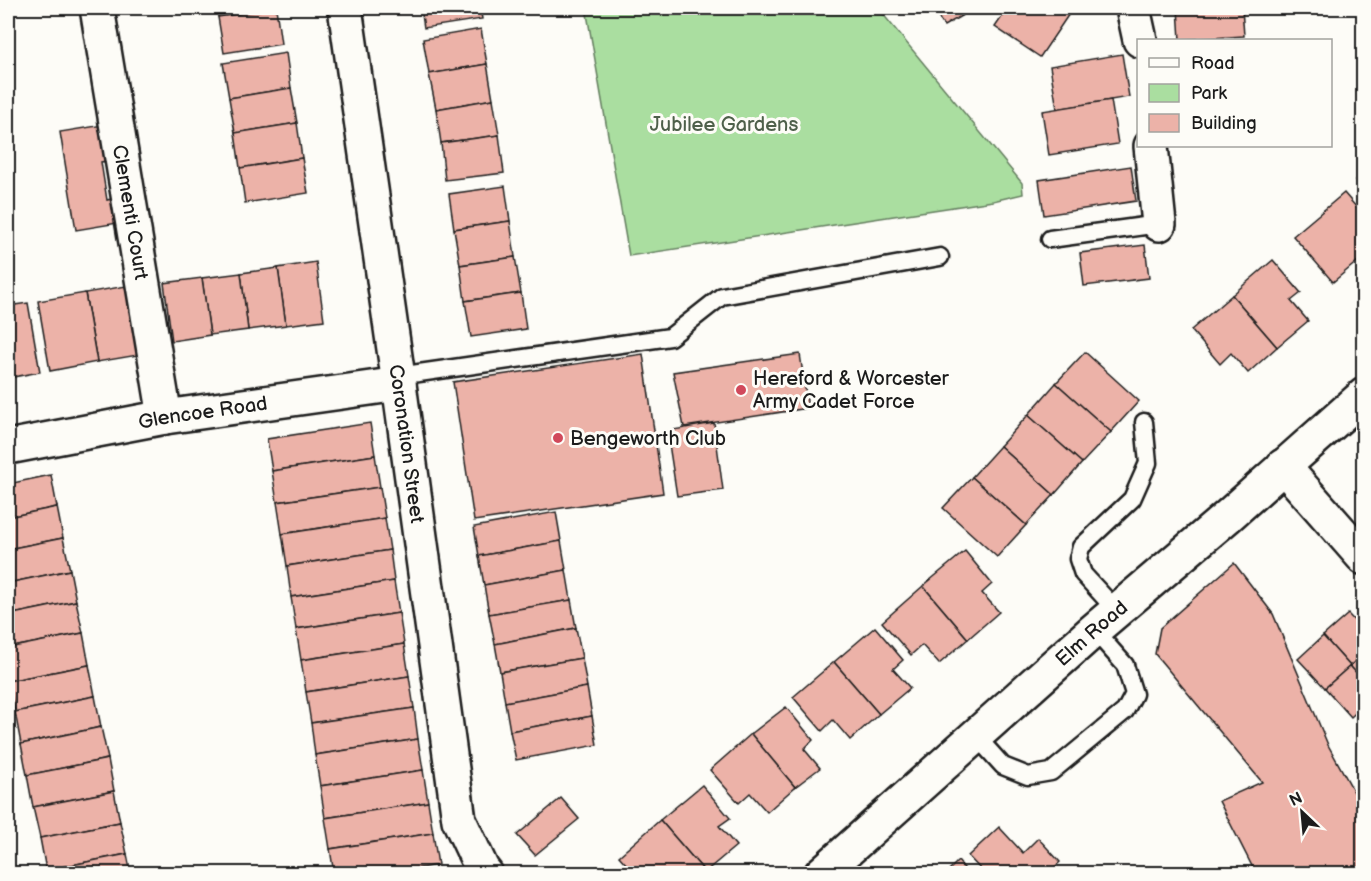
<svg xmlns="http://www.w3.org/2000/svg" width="1371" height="881" font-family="'Balsamiq Sans',sans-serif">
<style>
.green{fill:#aadea0;stroke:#637d5e;stroke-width:1.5}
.building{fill:#ecb2a8;stroke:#1c1c1c;stroke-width:1.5}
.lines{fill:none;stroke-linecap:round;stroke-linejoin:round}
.service-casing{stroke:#1c1c1c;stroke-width:21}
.minor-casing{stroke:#1c1c1c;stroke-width:38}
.secondary-casing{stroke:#1c1c1c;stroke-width:38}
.service{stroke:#fdfcf7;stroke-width:16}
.minor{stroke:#fdfcf7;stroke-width:33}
.secondary{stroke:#fdfcf7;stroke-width:33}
.poi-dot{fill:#d1495b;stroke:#fdfcf7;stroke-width:2}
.labels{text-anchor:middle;stroke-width:6;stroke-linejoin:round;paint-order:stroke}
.park-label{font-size:20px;fill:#4e604a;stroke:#fdfcf7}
.street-label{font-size:20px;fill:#1c1c1c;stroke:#fdfcf7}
.poi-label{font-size:20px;fill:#1c1c1c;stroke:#fdfcf7;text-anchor:start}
</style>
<rect width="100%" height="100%" fill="#fdfcf7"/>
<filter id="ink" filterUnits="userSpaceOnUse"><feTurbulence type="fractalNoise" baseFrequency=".0167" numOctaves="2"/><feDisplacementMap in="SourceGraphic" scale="12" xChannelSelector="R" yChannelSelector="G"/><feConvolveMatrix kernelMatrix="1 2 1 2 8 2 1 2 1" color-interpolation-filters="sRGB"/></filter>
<g filter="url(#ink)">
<path class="green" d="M586 8H881L882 13 1022 183 1023 194 993 201 629 256Z"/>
<g class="building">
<path d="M217 8H276L218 17Z"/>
<path d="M276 8 281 44 224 53 218 17Z"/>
<path d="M421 8H480L482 19 424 28Z"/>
<path d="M932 8H975L944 26Z"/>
<path d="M1008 8H1073L1040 57 995 27Z"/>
<path d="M1178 8H1242L1244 36 1180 40Z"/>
<path d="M481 29 487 64 429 74 423 39Z"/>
<path d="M286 53 291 88 229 98 223 63Z"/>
<path d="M1122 54 1129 97 1057 109 1050 66Z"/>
<path d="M487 64 493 99 436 109 429 74Z"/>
<path d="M291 88 297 123 235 133 229 98Z"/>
<path d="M493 99 499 135 441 143 436 109Z"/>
<path d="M1111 100 1118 144 1049 155 1042 111Z"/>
<path d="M297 123 302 158 240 168 235 133Z"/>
<path d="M109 124 114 160 101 162 107 200 120 197 124 222 76 230 60 132Z"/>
<path d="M499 135 504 173 445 180 441 143Z"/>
<path d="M302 158 308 193 245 203 240 168Z"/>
<path d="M1131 166 1136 201 1044 215 1039 180Z"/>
<path d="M1364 173V189L1356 180Z"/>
<path d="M505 186 510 221 454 229 449 194Z"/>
<path d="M1344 193 1364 216V256L1333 282 1293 236Z"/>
<path d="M510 221 515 257 460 265 454 229Z"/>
<path d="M1145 245 1149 278 1084 286 1080 253Z"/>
<path d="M515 257 521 293 465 301 460 265Z"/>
<path d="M1273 260 1301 293 1291 301 1308 321 1277 347 1232 295Z"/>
<path d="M316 262 324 320 286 325 278 268Z"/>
<path d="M278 268 286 325 248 330 241 273Z"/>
<path d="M241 273 248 330 210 335 202 278Z"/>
<path d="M202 278 210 335 172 341 164 283Z"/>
<path d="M132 285 144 354 97 362 85 293Z"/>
<path d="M85 293 97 362 50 371 38 301Z"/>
<path d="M521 293 526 329 471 337 465 301Z"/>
<path d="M1232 295 1277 347 1248 373 1231 353 1220 364 1191 330Z"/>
<path d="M28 303 40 372 8 378V306Z"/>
<path d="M1085 352 1139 401 1111 432 1056 383Z"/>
<path d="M643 354 663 493 474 521 453 382Z"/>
<path d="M800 354 808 408 684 427 673 372Z"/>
<path d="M1056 383 1111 432 1082 463 1028 415Z"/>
<path d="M1028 415 1082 463 1054 495 1000 446Z"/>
<path d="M370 423 375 455 272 471 267 439Z"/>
<path d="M714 423 723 490 677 496 667 431Z"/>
<path d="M1000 446 1054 495 1026 525 972 477Z"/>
<path d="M375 455 380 487 277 502 272 471Z"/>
<path d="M51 475 57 507 8 517V484Z"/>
<path d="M972 477 1026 525 997 557 943 508Z"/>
<path d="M380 487 385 518 282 534 277 502Z"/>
<path d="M57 507 63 538 8 549V517Z"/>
<path d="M556 512 561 541 479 556 474 527Z"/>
<path d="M385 518 390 550 287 566 282 534Z"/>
<path d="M63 538 70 570 8 583V549Z"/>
<path d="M561 541 566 570 484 585 479 556Z"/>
<path d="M390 550 394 581 291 597 287 566Z"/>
<path d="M965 551 992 584 982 593 999 612 968 639 923 586Z"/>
<path d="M1234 563 1273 614 1328 745 1364 810V874H1256L1219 801 1262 782 1155 654 1160 628Z"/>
<path d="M70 570 76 601 8 615V583Z"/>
<path d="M566 570 571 600 489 614 484 585Z"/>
<path d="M394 581 399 613 296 629 291 597Z"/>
<path d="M923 586 968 639 939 664 922 645 911 655 882 622Z"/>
<path d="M571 600 576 628 495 644 489 614Z"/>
<path d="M76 601 83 633 8 648V615Z"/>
<path d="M399 613 404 644 301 660 296 629Z"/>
<path d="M1348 614 1364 631V653L1350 666 1323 636Z"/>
<path d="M875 627 903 660 893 669 910 688 879 714 834 662Z"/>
<path d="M576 628 582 658 500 672 495 644Z"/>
<path d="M83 633 89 665 8 681V648Z"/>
<path d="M1323 636 1350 666 1325 688 1298 659Z"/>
<path d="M404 644 409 676 306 692 301 660Z"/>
<path d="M1364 653V681L1350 666Z"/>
<path d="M582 658 587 687 505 702 500 672Z"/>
<path d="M834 662 879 714 850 740 833 720 822 731 793 697Z"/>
<path d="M89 665 95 696 15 712 8 681Z"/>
<path d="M1350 666 1364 681V705L1351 717 1325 688Z"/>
<path d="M409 676 414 708 311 723 306 692Z"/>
<path d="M587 687 592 716 510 731 505 702Z"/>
<path d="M95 696 101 727 21 744 15 712Z"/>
<path d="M786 707 813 740 804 749 820 768 795 787 751 734Z"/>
<path d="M414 708 418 739 315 755 311 723Z"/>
<path d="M592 716 597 745 516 760 510 731Z"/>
<path d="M101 727 108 759 27 775 21 744Z"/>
<path d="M751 734 795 787 767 812 750 793 739 803 710 770Z"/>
<path d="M418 739 423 770 320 786 315 755Z"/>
<path d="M108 759 114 791 33 807 27 775Z"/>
<path d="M423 770 428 802 325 818 320 786Z"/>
<path d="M702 785 730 818 719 826 736 846 705 872 660 820Z"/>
<path d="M114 791 120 822 40 838 33 807Z"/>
<path d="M561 798 579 819 535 855 517 835Z"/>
<path d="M428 802 433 833 330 849 325 818Z"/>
<path d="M660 820 705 872 703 874H635L619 856Z"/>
<path d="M120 822 127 854 46 870 40 838Z"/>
<path d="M999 827 1023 853 1038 838 1060 862 1048 874H985L968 856Z"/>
<path d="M433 833 438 865 385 874H334L330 849Z"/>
<path d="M127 854 131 874H47L46 870Z"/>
<path d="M958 861 969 874H945Z"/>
</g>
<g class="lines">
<defs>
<g id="service">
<path d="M1050 239 1159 224"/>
<path d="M398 376 670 337 722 296 940 257"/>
<path d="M1117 611 1083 574 1078 559 1081 547 1132 499 1148 463 1144 422"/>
<path d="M976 736 1003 766 1028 776 1051 772 1125 711 1134 694 1125 665 1094 630"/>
</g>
<g id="minor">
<path id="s1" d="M97 8 165 417"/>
<path id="s2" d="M345 8 399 384 459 820 482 869 486 874"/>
<path d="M1133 8 1140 40"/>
<path d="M1151 146 1159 224"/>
<path id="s3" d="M8 447 165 417 399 384"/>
<path d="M1283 466 1364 558"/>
</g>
<g id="secondary">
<path id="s4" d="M821 874 1094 630 1227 517 1364 395"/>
</g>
</defs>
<use href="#service" class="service-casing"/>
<use href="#minor" class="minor-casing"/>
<use href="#secondary" class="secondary-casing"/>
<use href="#service" class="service"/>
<use href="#minor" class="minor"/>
<use href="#secondary" class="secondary"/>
</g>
</g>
<g class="poi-dot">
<circle cx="741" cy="390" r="6"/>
<circle cx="558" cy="438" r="6"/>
</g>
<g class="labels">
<g class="park-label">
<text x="724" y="131">Jubilee Gardens</text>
</g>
<g class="street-label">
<text dy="7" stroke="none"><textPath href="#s1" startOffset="207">Clementi Court</textPath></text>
<text dy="7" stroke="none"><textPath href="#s3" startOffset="198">Glencoe Road</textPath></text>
<text dy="7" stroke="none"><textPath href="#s2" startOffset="440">Coronation Street</textPath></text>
<text dy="7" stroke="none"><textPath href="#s4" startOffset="362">Elm Road</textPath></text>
</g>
<g class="poi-label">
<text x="753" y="385">Hereford &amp; Worcester<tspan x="753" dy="23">Army Cadet Force</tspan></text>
<text x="570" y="445">Bengeworth Club</text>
</g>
</g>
<rect width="1371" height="881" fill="none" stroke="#fdfcf7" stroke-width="30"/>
<rect x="15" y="15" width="1341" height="851" fill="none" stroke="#1c1c1c" stroke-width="2" filter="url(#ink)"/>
<rect x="1137" y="39" width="195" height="108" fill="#fdfcf7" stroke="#a3a29f" stroke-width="1.5"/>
<rect x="1149" y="58" width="30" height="9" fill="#fdfcf7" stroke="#a3a29f" stroke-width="1.5"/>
<text x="1191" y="69" font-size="18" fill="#1c1c1c">Road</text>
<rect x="1149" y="84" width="30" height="18" fill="#aadea0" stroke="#a3a29f" stroke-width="1.5"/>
<text x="1191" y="99" font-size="18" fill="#1c1c1c">Park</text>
<rect x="1149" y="114" width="30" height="18" fill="#ecb2a8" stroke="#a3a29f" stroke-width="1.5"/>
<text x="1191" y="129" font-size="18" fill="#1c1c1c">Building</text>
<g transform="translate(1302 812) rotate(334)" stroke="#fdfcf7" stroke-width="4.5" paint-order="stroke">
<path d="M0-4.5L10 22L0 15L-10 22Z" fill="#1c1c1c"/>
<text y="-9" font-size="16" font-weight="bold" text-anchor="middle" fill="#1c1c1c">N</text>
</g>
</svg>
